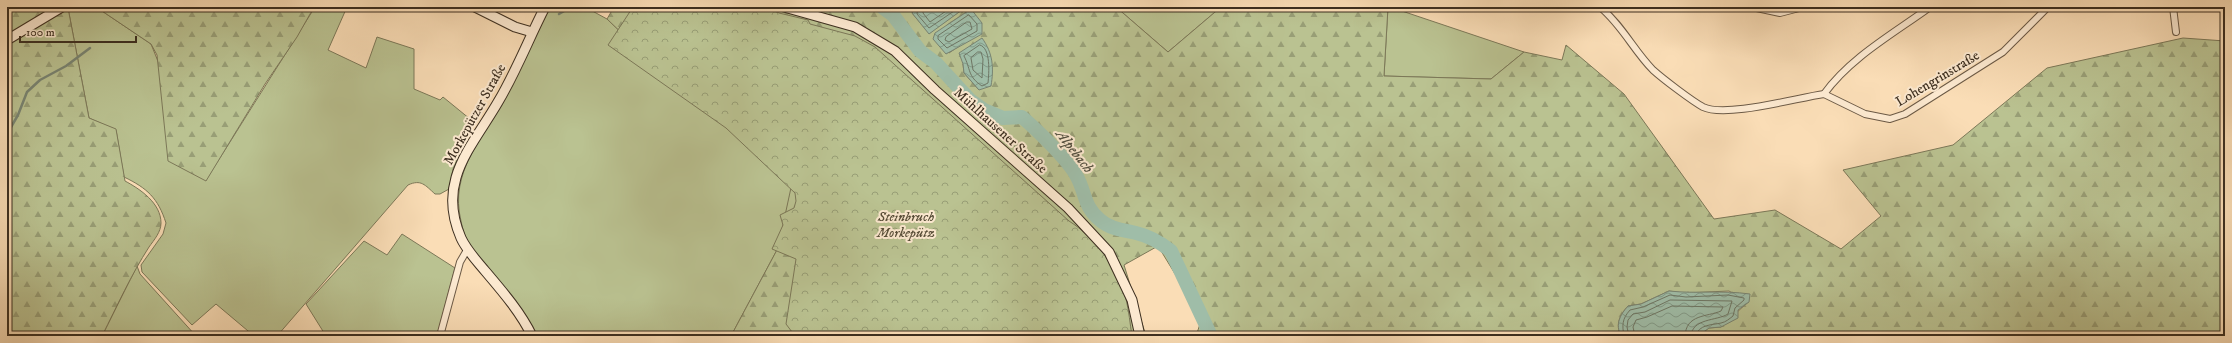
<svg xmlns="http://www.w3.org/2000/svg" width="2232" height="343" font-family="'IM FELL DW Pica',serif">
<style>
.grass{fill:#bac291;stroke:#7c7858}
.forest{fill:url(#forest-firs);stroke:#7c7858;fill-rule:evenodd}
.park{fill:url(#park-crowns);stroke:#7c7858}
.water{fill:url(#water-waves);stroke:#788472}
.lines{fill:none;stroke-linecap:round;stroke-linejoin:round}
.shore{stroke:#6e7664;stroke-width:1}
.stream{stroke:#788472;stroke-width:2.5}
.river{stroke:#9fbda8;stroke-width:14}
.street-casing{stroke:#6c5a46;stroke-width:8}
.secondary-casing{stroke:#3d2f20;stroke-width:11}
.street{stroke:#fce9d0;stroke-width:6}
.secondary{stroke:#fce9d0;stroke-width:9}
.labels{text-anchor:middle;stroke-width:4;stroke-linejoin:round;paint-order:stroke}
.street-label{font-size:14px;fill:#3d2f20;stroke:#fce9d0}
.park-label{font-size:14px;font-style:italic;fill:#564c37;stroke:#fce9d0}
.water-label{font-size:15px;font-style:italic;fill:#565242;stroke:#fce9d0}
</style>
<defs>
<pattern id="forest-firs" width="22" height="20" patternUnits="userSpaceOnUse"><rect width="22" height="20" fill="#bac291"/><path d="M5 1l3.5 6h-7zM16 11l3.5 6h-7z" fill="#989e76"/></pattern>
<pattern id="park-crowns" width="20" height="18" patternUnits="userSpaceOnUse"><rect width="20" height="18" fill="#bac291"/><path d="M2 6a3 3 0 1 1 6 0M12 15a3 3 0 1 1 6 0" fill="none" stroke="#989e76"/></pattern>
<pattern id="water-waves" width="16" height="10" patternUnits="userSpaceOnUse"><rect width="16" height="10" fill="#9fbda8"/><path d="M0 5q4-4 8 0t8 0" fill="none" stroke="#839a88"/></pattern>
</defs>
<rect width="100%" height="100%" fill="#faddb6"/>
<filter id="stains"><feTurbulence type="fractalNoise" baseFrequency=".005" numOctaves="4"/><feColorMatrix values="0 0 0 0 .2 0 0 0 0 .09 0 0 0 0 .02 0 0 0 .5 -.17"/></filter>
<radialGradient id="worn" r=".72"><stop offset=".6" stop-color="#630" stop-opacity="0"/><stop offset="1" stop-color="#630" stop-opacity=".3"/></radialGradient>
<g class="grass">
<path d="M23 7H53L46 12Z"/>
<path d="M74 7H96L151 44 206 180 315 7H347L328 50 366 68 377 37 414 49V89L440 100 443 97 470 119 472 121 457 149 459 156 453 169 449 189 440 194H435C425 185 421 179 408 185L277 336H254L216 304 192 325 142 272 141 265 163 234 166 223C158 198 147 188 124 177L116 130 89 118 68 8Z"/>
<path d="M550 7H585L607 19 668 77 793 183 778 248 731 336H536C521 301 490 277 470 246 465 238 463 230 461 221 449 172 483 139 504 99 520 69 534 38 550 7Z"/>
<path d="M1116 7H1221L1168 52Z"/>
<path d="M1388 7H1390L1524 52 1491 79 1384 76Z"/>
<path d="M402 234 455 268 437 336H326L306 304 364 241 387 255Z"/>
<path d="M137 266 140 274 196 336H102Z"/>
</g>
<g class="forest">
<path d="M7 7C27 7 48 16 68 8L89 118 116 129 125 181C140 189 161 203 161 223 161 232 154 240 149 247 131 275 117 306 102 336H7Z"/>
<path d="M96 7H314L297 37 265 84 206 181 168 161 157 55 151 44Z"/>
<path d="M614 7H916L912 13 929 33 966 7H1116L1168 52 1221 7H1388L1384 76 1491 79 1524 52 1562 60 1566 45 1624 94 1714 219 1775 210 1841 249 1881 216 1843 170 1953 145 2047 68 2183 38 2225 41V336H1698L1709 328 1721 327 1748 302 1729 291 1685 293 1669 291 1641 304 1628 306C1620 315 1615 324 1621 336H1196L1202 318 1158 246 1124 265 1146 336H731L778 248 792 183 668 77 607 19ZM971 9 965 42 949 53 947 25ZM963 64 979 90 964 73Z"/>
</g>
<path class="park" d="M633 7H766L779 13 808 20 810 24 855 36 875 47 1069 221C1096 238 1117 268 1126 299 1129 311 1130 324 1132 336H795L786 324 796 259 772 249 783 225 780 215 794 208 796 201 795 193 726 128 608 45Z"/>
<g class="water">
<path d="M916 7H966L929 34 912 13Z"/>
<path d="M971 9 982 23V34L946 54 933 39 935 33Z"/>
<path d="M982 38C993 53 994 68 991 86L979 90 964 73 963 64 959 53Z"/>
<path d="M1669 291C1696 294 1722 290 1750 294L1749 302 1738 310V318L1721 327 1709 328 1698 336H1621C1615 324 1620 315 1628 306L1641 304Z"/>
</g>
<g class="lines">
<g class="shore">
<path d="M918 7 917 14 929 28 960 7"/>
<path d="M923 7V13L930 22 952 7"/>
<path d="M969 15 977 24V31L947 48 938 39V36Z"/>
<path d="M967 22H970L972 29 949 42 945 40 946 37Z"/>
<path d="M980 45C991 48 989 73 988 83L982 86C967 76 971 69 964 56Z"/>
<path d="M978 52H981L983 59 982 78 973 70 971 58Z"/>
<path d="M1624 336C1622 325 1622 319 1630 310L1643 307 1670 295 1686 297 1728 295 1744 298V300L1735 308 1733 316C1729 319 1726 322 1721 323 1713 325 1698 324 1696 336"/>
<path d="M1629 336 1627 327 1628 320 1633 314 1645 312 1670 300 1732 301 1728 314C1717 321 1692 318 1691 336"/>
<path d="M1635 336 1633 327 1636 320 1647 317 1672 306 1723 307 1721 311C1707 317 1686 314 1685 336"/>
</g>
<g class="stream">
<path d="M462 7 465 9"/>
<path d="M559 14 571 7"/>
<path d="M7 134 18 115 27 92 40 80 66 66 90 48"/>
</g>
<path class="river" d="M882 7 893 15 920 51 936 63 970 100 984 110 1003 118 1022 117C1036 129 1067 159 1076 175 1086 192 1083 206 1100 220 1110 229 1123 230 1136 233 1149 236 1161 243 1171 251L1211 336"/>
<defs>
<g id="street">
<path d="M1600 7C1622 25 1634 51 1653 70 1663 79 1692 101 1703 107 1726 118 1796 98 1824 94 1851 57 1893 34 1930 7"/>
<path d="M1752 7 1780 13 1803 7"/>
<path d="M2173 7 2176 32"/>
<path d="M1824 94 1865 114 1890 119 1905 114 2003 52 2048 7"/>
<path d="M440 336 460 262 467 250"/>
</g>
<g id="secondary">
<path d="M475 7 515 27 532 32"/>
<path d="M784 7 855 27 895 51 935 90 1068 208 1109 252 1132 300 1140 336"/>
<path d="M7 40 62 7"/>
<path d="M532 336C521 313 503 292 486 272 477 261 467 251 461 238 436 181 472 147 498 102 516 72 529 38 545 7"/>
</g>
</defs>
<use href="#street" class="street-casing"/>
<use href="#secondary" class="secondary-casing"/>
<use href="#street" class="street"/>
<use href="#secondary" class="secondary"/>
</g>
<g class="labels">
<g class="street-label">
<text transform="translate(1937 78) rotate(-31)" y="5">Lohengrinstraße</text>
<text transform="translate(474 114) rotate(-61)" y="5">Morkepützer Straße</text>
<text transform="translate(1001 130) rotate(42)" y="5">Mühlhausener Straße</text>
</g>
<g class="park-label">
<text x="906" y="221">Steinbruch<tspan x="906" dy="16">Morkepütz</tspan></text>
</g>
<g class="water-label">
<text transform="translate(1075 151) rotate(52)" y="5">Alpebach</text>
</g>
</g>
<rect width="2232" height="343" fill="none" stroke="#faddb6" stroke-width="24"/>
<rect x="8" y="8" width="2216" height="327" fill="none" stroke="#3d2f20" stroke-width="2"/>
<rect x="12" y="12" width="2208" height="319" fill="none" stroke="#3d2f20"/>
<path d="M20 36v6h116v-6" fill="none" stroke="#3d2f20" stroke-width="2"/>
<text x="26" y="36" font-size="12" fill="#3d2f20" stroke="#fce9d0" stroke-width="3" paint-order="stroke">100 m</text>
<rect width="100%" height="100%" filter="url(#stains)"/>
<rect width="100%" height="100%" fill="url(#worn)"/>
</svg>
